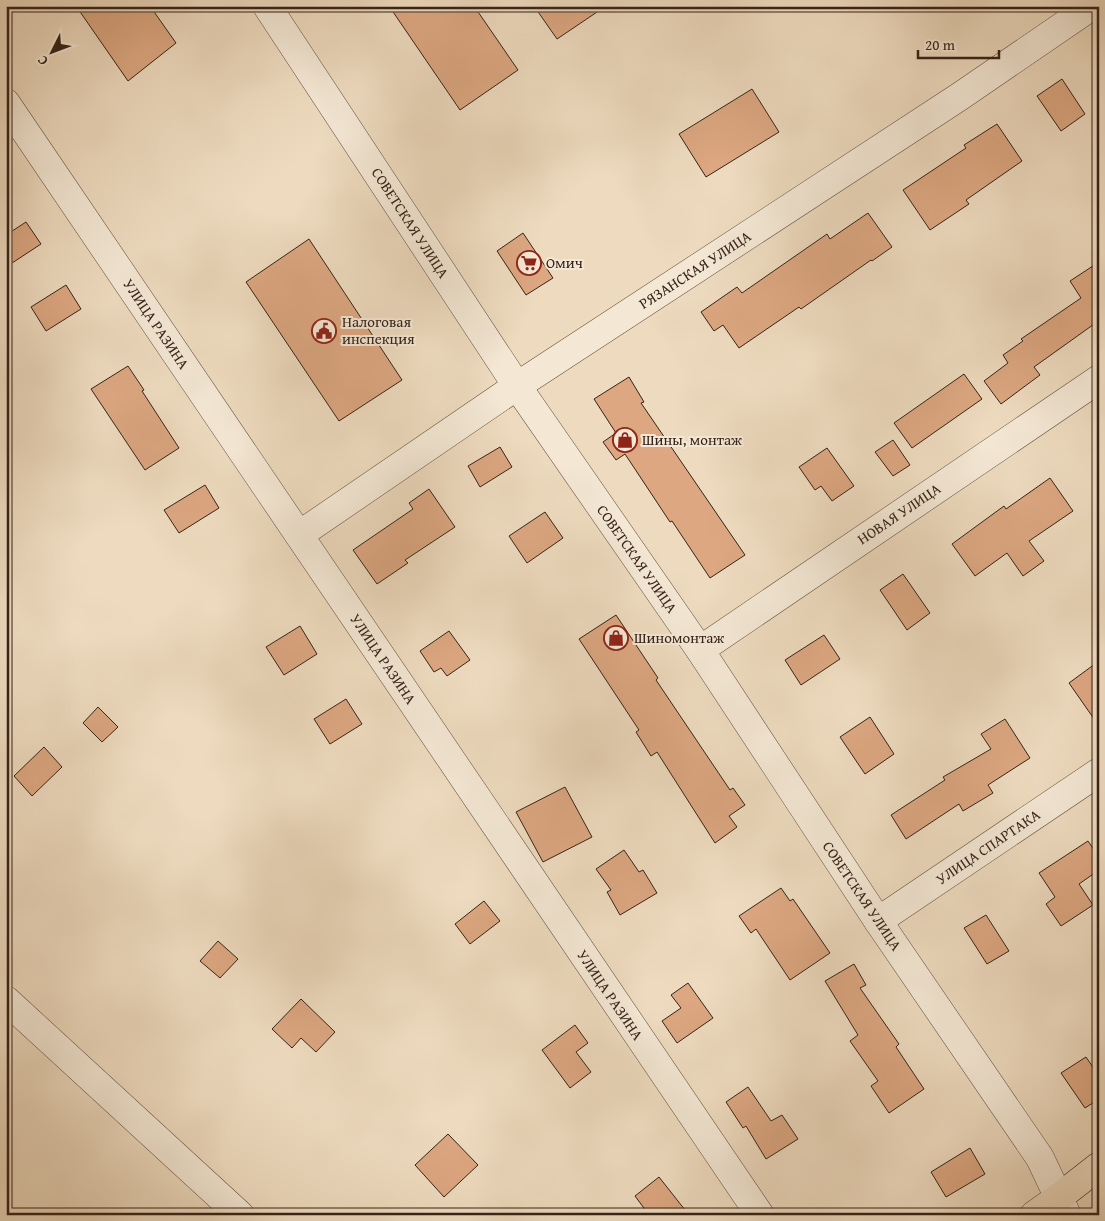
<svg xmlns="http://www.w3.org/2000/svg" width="1105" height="1221" font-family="'Gentium Book Plus',serif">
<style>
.building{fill:#dca781;stroke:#352319}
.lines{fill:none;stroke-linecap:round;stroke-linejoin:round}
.minor-casing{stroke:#635142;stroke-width:29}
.major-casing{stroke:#352319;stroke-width:29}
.minor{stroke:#f4e8d5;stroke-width:28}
.major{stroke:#eedbbf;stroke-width:28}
.labels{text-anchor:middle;stroke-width:4;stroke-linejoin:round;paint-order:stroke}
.street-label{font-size:15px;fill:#352319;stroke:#f4e8d5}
.poi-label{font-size:15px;fill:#352319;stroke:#f4e8d5;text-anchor:start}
</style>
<rect width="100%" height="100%" fill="#eedbbf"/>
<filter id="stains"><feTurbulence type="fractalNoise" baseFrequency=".004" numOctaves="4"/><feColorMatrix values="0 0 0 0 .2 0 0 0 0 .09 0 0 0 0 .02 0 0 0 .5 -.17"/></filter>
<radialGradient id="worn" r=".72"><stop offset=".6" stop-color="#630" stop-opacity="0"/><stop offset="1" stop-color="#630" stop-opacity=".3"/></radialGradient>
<g class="building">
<path d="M76 6H150L176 43 128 81Z"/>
<path d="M389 6H474L518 70 460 110Z"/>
<path d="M534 6H606L557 39Z"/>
<path d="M1062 79 1085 114 1061 131 1037 96Z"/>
<path d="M752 89 779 132 706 177 679 134Z"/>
<path d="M997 124 1022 161 966 200 969 204 930 230 903 190 966 148 964 145Z"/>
<path d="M868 213 892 247 872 261 871 260 801 309 799 307 739 348 723 325 714 331 701 312 737 287 742 293 827 234 830 239Z"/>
<path d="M26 222 41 244 6 267V235Z"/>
<path d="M523 233 553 278 526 295 497 251Z"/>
<path d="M309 239 402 380 339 421 246 282Z"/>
<path d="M1099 262V324L1097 322 1034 367 1040 375 1001 404 984 381 1008 363 1003 355 1023 341 1021 339 1081 298 1070 281Z"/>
<path d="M66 285 81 309 46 331 31 307Z"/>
<path d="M128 366 144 390 142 391 179 448 145 470 91 389Z"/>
<path d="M964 374 982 399 912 448 894 423Z"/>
<path d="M629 377 644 402 641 403 745 555 710 578 672 521 670 522 625 454 616 460 603 442 616 433 594 399Z"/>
<path d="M893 440 910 465 893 476 875 452Z"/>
<path d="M500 447 512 467 480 487 468 466Z"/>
<path d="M827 448 854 486 832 501 821 486 815 490 799 467Z"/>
<path d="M1050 478 1073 511 1029 541 1044 561 1023 576 1007 553 975 576 952 544 1004 506 1006 509Z"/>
<path d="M205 485 219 508 179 533 164 510Z"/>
<path d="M429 489 455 527 405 560 408 563 377 584 353 550 413 509 409 503Z"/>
<path d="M545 512 563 538 527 563 509 536Z"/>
<path d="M903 574 930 613 907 630 880 590Z"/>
<path d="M616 615 658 678 656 680 730 790 733 788 745 805 729 816 737 827 715 843 657 752 651 756 636 732 639 730 579 639Z"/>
<path d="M300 626 317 654 284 675 266 647Z"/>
<path d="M449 631 470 660 447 676 441 668 434 672 420 651Z"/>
<path d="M824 635 840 659 801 685 785 660Z"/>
<path d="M1099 661V726L1069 683Z"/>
<path d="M346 699 362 724 330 744 314 719Z"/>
<path d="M98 707 118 727 102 742 83 723Z"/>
<path d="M870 717 894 754 865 774 840 737Z"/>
<path d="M1005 719 1030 758 988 785 993 793 963 811 959 804 906 839 891 815 945 780 943 777 991 749 981 734Z"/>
<path d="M44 747 62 767 32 796 14 776Z"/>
<path d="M565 787 592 837 543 862 516 812Z"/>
<path d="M1088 841 1099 857V870L1079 884 1093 905 1061 926 1046 904 1055 897 1039 873Z"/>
<path d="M624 850 639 872 643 870 657 893 620 915 607 892 611 890 596 869Z"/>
<path d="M781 888 790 901 793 899 830 953 790 980 756 929 751 933 739 916Z"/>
<path d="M484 901 500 921 470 944 455 924Z"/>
<path d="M986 915 1009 951 987 964 964 928Z"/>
<path d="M218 941 238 959 220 978 200 961Z"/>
<path d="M854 964 866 985 860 988 899 1044 896 1047 924 1089 889 1113 871 1086 878 1081 850 1041 858 1035 825 981Z"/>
<path d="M688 983 713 1018 677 1043 662 1021 681 1008 671 995Z"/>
<path d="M301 999 335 1032 316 1052 301 1038 292 1048 272 1029Z"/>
<path d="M575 1025 588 1043 576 1052 591 1072 570 1088 542 1050Z"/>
<path d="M1086 1057 1099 1076V1099L1085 1108 1061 1073Z"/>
<path d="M748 1087 771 1121 782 1115 798 1139 766 1159 746 1126 743 1128 726 1102Z"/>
<path d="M448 1134 478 1165 444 1197 415 1165Z"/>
<path d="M970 1148 985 1174 946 1197 931 1172Z"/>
<path d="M659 1177 689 1215H649L635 1196Z"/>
</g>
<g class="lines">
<defs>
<g id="minor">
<path d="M267 6 517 386 700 650 878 921 1040 1158 1067 1215"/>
<path d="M6 103 760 1215"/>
<path d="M299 535 517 386 959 97 1092 6"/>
<path d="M700 650 1099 379"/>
<path d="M878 921 1099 772"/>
<path d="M6 1000 240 1215"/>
</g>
<path id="major" d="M1034 1215 1058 1198 1099 1166"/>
</defs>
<use href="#minor" class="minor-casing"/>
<use href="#major" class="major-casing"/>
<use href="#minor" class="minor"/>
<use href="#major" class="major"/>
</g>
<defs>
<symbol id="supermarket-ring" viewBox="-11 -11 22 22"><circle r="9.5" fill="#f4e8d5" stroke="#8f2418" stroke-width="1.5"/><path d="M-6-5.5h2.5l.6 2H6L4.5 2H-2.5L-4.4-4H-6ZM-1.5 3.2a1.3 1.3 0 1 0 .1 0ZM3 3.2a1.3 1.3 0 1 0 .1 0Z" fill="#8f2418"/></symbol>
<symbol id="civic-ring" viewBox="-11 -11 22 22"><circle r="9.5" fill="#f4e8d5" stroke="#8f2418" stroke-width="1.5"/><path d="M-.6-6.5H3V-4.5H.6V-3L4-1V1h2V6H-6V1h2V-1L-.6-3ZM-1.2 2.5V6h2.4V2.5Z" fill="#8f2418"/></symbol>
<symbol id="shop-ring" viewBox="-11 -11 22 22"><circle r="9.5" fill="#f4e8d5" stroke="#8f2418" stroke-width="1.5"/><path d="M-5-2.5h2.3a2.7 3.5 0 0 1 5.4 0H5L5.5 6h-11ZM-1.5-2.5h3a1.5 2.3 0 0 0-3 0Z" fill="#8f2418"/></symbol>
</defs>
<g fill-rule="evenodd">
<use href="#supermarket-ring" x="515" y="249" width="28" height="28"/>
<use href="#civic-ring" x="310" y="317" width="28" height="28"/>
<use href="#shop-ring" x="611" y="426" width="28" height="28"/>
<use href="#shop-ring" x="602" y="624" width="28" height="28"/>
</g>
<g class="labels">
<g class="street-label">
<text transform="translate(410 223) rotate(57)" y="5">СОВЕТСКАЯ УЛИЦА</text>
<text transform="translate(695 270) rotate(-33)" y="5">РЯЗАНСКАЯ УЛИЦА</text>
<text transform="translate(156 324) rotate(56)" y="5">УЛИЦА РАЗИНА</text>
<text transform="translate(899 514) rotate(-34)" y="5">НОВАЯ УЛИЦА</text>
<text transform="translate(637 559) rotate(55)" y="5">СОВЕТСКАЯ УЛИЦА</text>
<text transform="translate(383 659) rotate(56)" y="5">УЛИЦА РАЗИНА</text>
<text transform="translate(988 847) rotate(-34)" y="5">УЛИЦА СПАРТАКА</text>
<text transform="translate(862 896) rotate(56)" y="5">СОВЕТСКАЯ УЛИЦА</text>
<text transform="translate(610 995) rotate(56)" y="5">УЛИЦА РАЗИНА</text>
</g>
<g class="poi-label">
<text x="546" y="268">Омич</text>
<text x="342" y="327">Налоговая<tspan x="342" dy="17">инспекция</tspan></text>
<text x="642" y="445">Шины, монтаж</text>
<text x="634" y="643">Шиномонтаж</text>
</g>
</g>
<rect width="1105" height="1221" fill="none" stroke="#eedbbf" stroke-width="25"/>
<rect x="8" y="8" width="1090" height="1206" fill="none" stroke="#352319" stroke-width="2.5"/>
<rect x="12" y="12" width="1080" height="1196" fill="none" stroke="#352319"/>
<g transform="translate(52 52) rotate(228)" stroke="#f4e8d5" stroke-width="4" paint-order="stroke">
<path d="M0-4L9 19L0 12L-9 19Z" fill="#352319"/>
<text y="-8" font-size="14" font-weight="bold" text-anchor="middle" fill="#352319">С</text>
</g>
<path d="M918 50v8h81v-8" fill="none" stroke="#352319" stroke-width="2.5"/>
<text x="925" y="50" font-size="15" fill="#352319" stroke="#f4e8d5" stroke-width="4" paint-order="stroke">20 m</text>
<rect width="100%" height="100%" filter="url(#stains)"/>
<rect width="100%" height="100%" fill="url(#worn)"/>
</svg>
